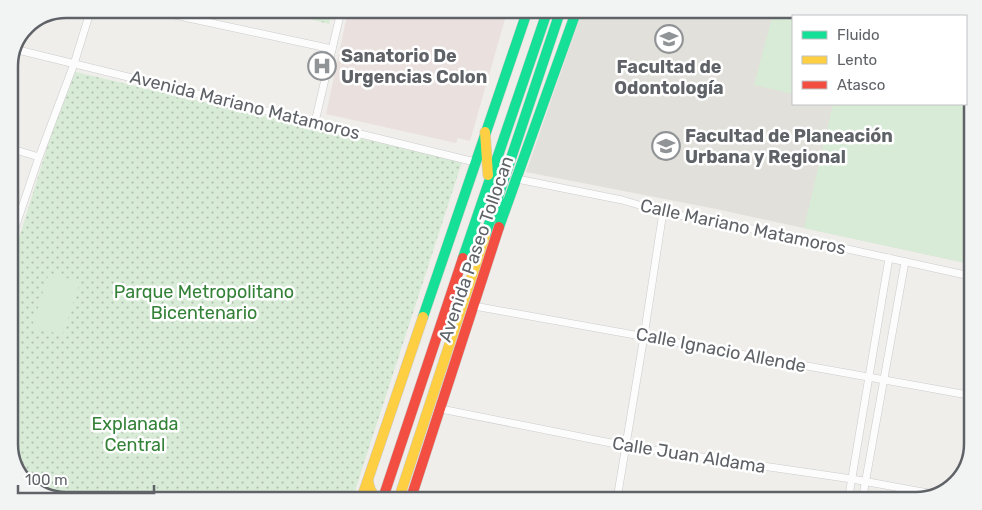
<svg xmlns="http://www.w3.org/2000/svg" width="982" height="510" font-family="Rubik,sans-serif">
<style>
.education{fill:#e2e0da}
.medical{fill:#eae0de}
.grass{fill:url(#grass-dots)}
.pitch{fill:#d8ebd6}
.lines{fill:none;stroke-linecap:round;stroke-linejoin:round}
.street-casing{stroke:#cbcccc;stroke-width:8}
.fast-casing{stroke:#cacacb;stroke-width:11}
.slow-casing{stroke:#cacacb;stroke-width:11}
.jam-casing{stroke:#cacacb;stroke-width:11}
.street{stroke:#fdfcfc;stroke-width:7}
.fast{stroke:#16e098;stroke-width:10}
.slow{stroke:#ffcf43;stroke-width:10}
.jam{stroke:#f24e42;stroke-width:10}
.labels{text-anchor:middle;stroke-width:5;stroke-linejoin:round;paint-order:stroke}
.poi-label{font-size:18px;font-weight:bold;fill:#5f6368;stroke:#fff;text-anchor:start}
.street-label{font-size:18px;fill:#5f6368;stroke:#fff}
.park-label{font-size:18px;fill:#348238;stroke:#fff}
.rim{fill:none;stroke:#5f6368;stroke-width:2.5}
</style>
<defs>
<pattern id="grass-dots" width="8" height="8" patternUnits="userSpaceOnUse" patternTransform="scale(1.25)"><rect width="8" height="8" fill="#d8ebd6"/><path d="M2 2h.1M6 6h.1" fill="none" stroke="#b2c2b1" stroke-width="1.8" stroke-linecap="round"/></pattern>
</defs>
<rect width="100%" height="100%" fill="#efeeea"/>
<path class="education" d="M582 12 942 15 944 16H793V104H966V39L973 62 970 264 716 209 526 172Z"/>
<path class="medical" d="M348 11 507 12 470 141 458 138 456 143 326 114Z"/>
<g class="grass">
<path d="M298 10 332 11 329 24 297 16Z"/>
<path d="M71 71 462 162 353 497 40 495 18 476 9 449V270Z"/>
</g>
<g class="pitch">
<path d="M773 14 942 15 944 16H793V94L754 85Z"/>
<path d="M966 39 973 62 970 264 804 228 833 104H966Z"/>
<path d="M49 273 80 282 63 334 31 329Z"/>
</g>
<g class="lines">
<defs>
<g id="street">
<path d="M147 9 332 49"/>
<path d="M14 49 475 162"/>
<path d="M315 122 341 11"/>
<path d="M9 148 39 157"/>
<path d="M517 179 622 200 663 212 793 237 970 276"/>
<path d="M9 246 39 157 74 64 91 9"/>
<path d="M474 306 968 395"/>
<path d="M441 409 626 446 852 479 939 495"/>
<path d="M617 499 644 336 663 212"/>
<path d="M848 501 889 258"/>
<path d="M862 501 905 262"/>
</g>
<g id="fast">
<path d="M493 217 508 201"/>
<path d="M499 227 576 12"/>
<path d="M485 236 560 12"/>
<path d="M463 258 547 12"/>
<path d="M423 317 527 12"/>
</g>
<g id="slow">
<path d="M485 132 488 175"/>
<path d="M368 481 370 489 375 498"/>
<path d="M362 497 423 317"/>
<path d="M399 498 485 236"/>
</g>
<g id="jam">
<path d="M383 498 463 258"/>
<path d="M411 498 499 227"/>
</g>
</defs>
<use href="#street" class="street-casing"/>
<use href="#fast" class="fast-casing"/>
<use href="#slow" class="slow-casing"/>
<use href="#jam" class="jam-casing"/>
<use href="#street" class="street"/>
<use href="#fast" class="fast"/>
<use href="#slow" class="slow"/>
<use href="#jam" class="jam"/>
</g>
<defs>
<symbol id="university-ring" viewBox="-11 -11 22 22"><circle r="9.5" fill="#fff" stroke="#919496" stroke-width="1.5"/><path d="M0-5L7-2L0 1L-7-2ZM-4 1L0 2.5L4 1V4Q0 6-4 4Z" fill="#919496"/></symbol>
<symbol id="hospital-ring" viewBox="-11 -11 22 22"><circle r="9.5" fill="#fff" stroke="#919496" stroke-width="1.5"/><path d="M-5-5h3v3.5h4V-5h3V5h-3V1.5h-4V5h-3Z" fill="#919496"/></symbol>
</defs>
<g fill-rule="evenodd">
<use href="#university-ring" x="653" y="23" width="32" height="32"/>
<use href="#hospital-ring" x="306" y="50" width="32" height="32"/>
<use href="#university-ring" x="650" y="130" width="32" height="32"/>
</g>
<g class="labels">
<g class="poi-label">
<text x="341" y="62">Sanatorio De<tspan x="341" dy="21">Urgencias Colon</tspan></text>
<text x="669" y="73" text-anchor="middle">Facultad de<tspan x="669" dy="21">Odontología</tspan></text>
<text x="685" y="142">Facultad de Planeación<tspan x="685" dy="21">Urbana y Regional</tspan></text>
</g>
<g class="street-label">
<text transform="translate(245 105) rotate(14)" y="6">Avenida Mariano Matamoros</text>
<text transform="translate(743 227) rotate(12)" y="6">Calle Mariano Matamoros</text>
<text transform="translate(476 249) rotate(-71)" y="6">Avenida Paseo Tollocan</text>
<text transform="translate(721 350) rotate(11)" y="6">Calle Ignacio Allende</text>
<text transform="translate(689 455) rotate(9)" y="6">Calle Juan Aldama</text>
</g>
<g class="park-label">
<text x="204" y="298">Parque Metropolitano<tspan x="204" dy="21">Bicentenario</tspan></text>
<text x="135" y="430">Explanada<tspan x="135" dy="21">Central</tspan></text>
</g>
</g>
<path d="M0 0H982V510H0ZM66 18H916A48 48 0 0 1 964 66V444A48 48 0 0 1 916 492H66A48 48 0 0 1 18 444V66A48 48 0 0 1 66 18Z" fill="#f2f3f3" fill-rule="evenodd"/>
<path class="rim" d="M66 18H916A48 48 0 0 1 964 66V444A48 48 0 0 1 916 492H66A48 48 0 0 1 18 444V66A48 48 0 0 1 66 18Z"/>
<rect x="792" y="15" width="175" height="90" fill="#ffffff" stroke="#bfc1c3"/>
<rect x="802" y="31" width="25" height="8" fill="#16e098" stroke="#bfc1c3"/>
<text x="837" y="40" font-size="15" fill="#5f6368">Fluido</text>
<rect x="802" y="56" width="25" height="8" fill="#ffcf43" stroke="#bfc1c3"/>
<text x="837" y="65" font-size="15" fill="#5f6368">Lento</text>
<rect x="802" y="81" width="25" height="8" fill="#f24e42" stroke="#bfc1c3"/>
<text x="837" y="90" font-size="15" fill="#5f6368">Atasco</text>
<path d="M18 485v8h136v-8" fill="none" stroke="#5f6368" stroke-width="2.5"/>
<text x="25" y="485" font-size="15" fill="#5f6368" stroke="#ffffff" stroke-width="4" paint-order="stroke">100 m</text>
</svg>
